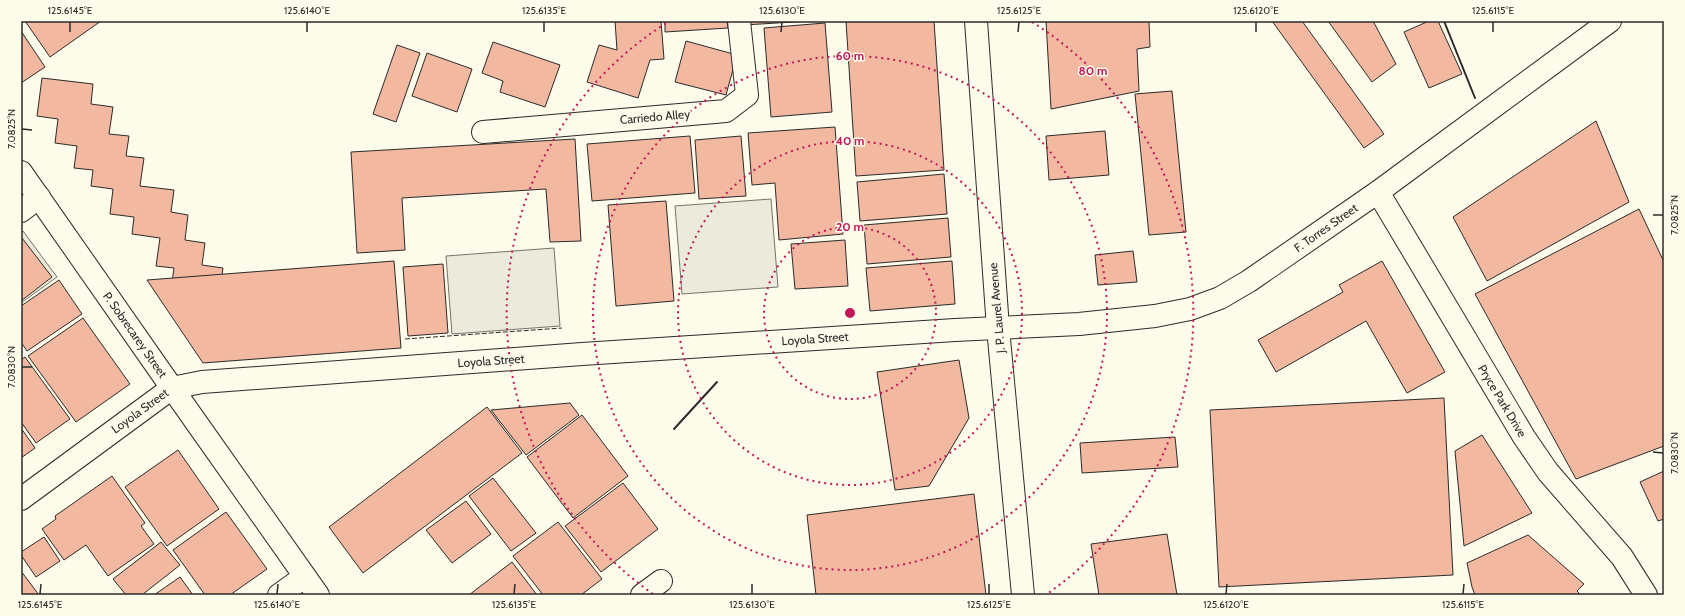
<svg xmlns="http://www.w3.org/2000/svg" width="1685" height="616" font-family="Cabin,sans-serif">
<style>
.parking{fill:#eceadb;stroke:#74746e}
.building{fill:#f2b8a0;stroke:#2b2b2b}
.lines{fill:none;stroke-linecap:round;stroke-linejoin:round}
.street-casing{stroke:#2b2b2b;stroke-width:24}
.secondary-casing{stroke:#2b2b2b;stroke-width:24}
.primary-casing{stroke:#2b2b2b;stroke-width:24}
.street{stroke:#fdfbea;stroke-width:22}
.secondary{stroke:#fdfbea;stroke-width:22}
.primary{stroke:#fdfbea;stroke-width:22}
.fence{stroke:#2b2b2b;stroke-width:1;stroke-dasharray:5 2;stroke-linecap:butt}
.wall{stroke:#2b2b2b;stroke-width:2}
.ticks{fill:none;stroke:#2b2b2b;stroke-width:1.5}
.ring{fill:none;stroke:#c2185b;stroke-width:2;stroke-dasharray:2 4}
.labels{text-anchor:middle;stroke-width:3;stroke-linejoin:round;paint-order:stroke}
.street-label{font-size:12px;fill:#2b2b2b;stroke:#fdfbea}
.centre{fill:#c2185b;stroke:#fdfbea;stroke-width:2}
.ring-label{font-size:12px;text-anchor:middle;font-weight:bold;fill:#c2185b;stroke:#fdfbea;stroke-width:3;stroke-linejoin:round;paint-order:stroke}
.neatline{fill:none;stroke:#2b2b2b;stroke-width:1.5}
.ticks-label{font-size:10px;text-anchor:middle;fill:#2b2b2b}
</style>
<rect width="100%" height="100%" fill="#fdfbea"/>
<g class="parking">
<path d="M771 199 778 287 682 294 675 206Z"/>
<path d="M23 231 57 277 21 303V232Z"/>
<path d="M554 248 560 326 452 334 446 256Z"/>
</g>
<g class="building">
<path d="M25 21H101L50 57Z"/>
<path d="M615 21H661L664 59 650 60 638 98 587 82 599 45 617 50Z"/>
<path d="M665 21H727L728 28 665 32Z"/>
<path d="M744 21H810L744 25Z"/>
<path d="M846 21H934L944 170 856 176Z"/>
<path d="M1046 21H1149L1150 47 1137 49 1139 91 1051 109Z"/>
<path d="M1272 21H1302L1384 134 1364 148Z"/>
<path d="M1328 21H1373L1396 64 1372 82Z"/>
<path d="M1429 21H1438L1462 74 1429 88 1404 32Z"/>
<path d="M825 23 832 112 771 117 764 28Z"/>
<path d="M21 31 45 67 21 83Z"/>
<path d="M686 41 737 55 726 95 675 82Z"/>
<path d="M493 42 560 65 545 107 500 92 503 81 482 73Z"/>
<path d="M397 45 420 53 396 122 373 114Z"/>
<path d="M427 53 472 69 457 112 412 96Z"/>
<path d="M42 78 93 84 91 104 113 107 109 134 129 136 126 156 144 158 140 186 174 190 171 212 188 215 185 240 205 243 202 265 223 268 219 296 171 290 174 268 156 266 160 238 132 234 134 217 110 214 113 189 91 186 93 170 74 168 77 146 55 143 58 119 37 116Z"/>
<path d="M1172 91 1186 232 1149 235 1135 94Z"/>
<path d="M1596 121 1629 202 1487 281 1453 217Z"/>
<path d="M835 127 843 234 779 240 775 183 752 185 748 133Z"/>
<path d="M1105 131 1109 175 1049 180 1046 136Z"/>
<path d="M690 136 695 193 592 201 587 144Z"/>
<path d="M741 136 746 196 699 199 695 140Z"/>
<path d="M575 139 581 241 550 242 546 189 402 198 405 250 357 253 351 152Z"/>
<path d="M944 174 947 214 860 221 857 182Z"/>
<path d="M666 201 674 301 616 306 608 205Z"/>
<path d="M1639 209 1664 262V446L1576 479 1475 294Z"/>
<path d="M948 218 951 257 867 264 864 225Z"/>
<path d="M22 238 52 277 21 301V239Z"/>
<path d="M845 240 848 286 795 289 791 244Z"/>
<path d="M1133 251 1137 282 1098 285 1095 255Z"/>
<path d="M394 261 401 348 203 363 147 280Z"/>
<path d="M952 261 955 304 870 311 866 268Z"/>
<path d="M1382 261 1445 372 1407 393 1366 321 1276 372 1258 340 1343 292 1339 285Z"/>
<path d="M443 264 448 333 408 336 403 267Z"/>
<path d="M59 280 82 314 27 351 21 342V306Z"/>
<path d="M83 318 130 384 76 422 28 356Z"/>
<path d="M25 357 70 419 36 443 21 422V360Z"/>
<path d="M959 360 969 418 929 486 895 490 877 372Z"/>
<path d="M1444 398 1453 575 1219 587 1210 410Z"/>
<path d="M570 403 579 415 526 455 491 410Z"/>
<path d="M487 407 522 453 363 573 329 527Z"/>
<path d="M582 415 628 476 573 518 527 457Z"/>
<path d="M21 428 35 448 21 458Z"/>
<path d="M1482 435 1532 513 1464 546 1455 451Z"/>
<path d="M1175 437 1178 467 1082 473 1080 443Z"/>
<path d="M178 450 219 509 167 546 125 487Z"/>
<path d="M1664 471V519L1658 521 1640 482Z"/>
<path d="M112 476 145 523 141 526 154 544 108 576 86 545 64 560 42 529 56 519 55 516Z"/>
<path d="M493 478 536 533 511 551 469 496Z"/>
<path d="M623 483 658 529 601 572 565 526Z"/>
<path d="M974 494 986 595H816L807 515Z"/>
<path d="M466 501 491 534 452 563 426 530Z"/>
<path d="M226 512 267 569 230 595H205L173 550Z"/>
<path d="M558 522 602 579 581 595H543L513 556Z"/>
<path d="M1167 534 1177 595H1099L1091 544Z"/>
<path d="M1528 535 1584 584 1577 591 1581 595H1475L1472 587 1467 563Z"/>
<path d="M44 537 60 561 36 577 21 555V552Z"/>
<path d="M161 542 180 565 142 595H126L113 579Z"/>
<path d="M512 562 537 595H469Z"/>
<path d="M21 571 39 595H21Z"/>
<path d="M180 577 193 595H154Z"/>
</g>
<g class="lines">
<defs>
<g id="street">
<path d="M483 132 726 111 747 95 739 21"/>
<path d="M1378 192 1524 437 1548 472 1622 557 1646 595"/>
<path d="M21 211 39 197"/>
<path d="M172 388 318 595"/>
<path d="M279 595 304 577"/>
<path d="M642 595 661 581"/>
</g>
<g id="secondary">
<path d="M21 172 172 388"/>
<path d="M21 499 172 388 202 382 582 354 955 330 1079 324 1155 316 1190 309 1220 298 1249 281 1378 192 1610 21"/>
</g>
<path id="primary" d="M976 21 998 328 1023 595"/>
</defs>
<use href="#street" class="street-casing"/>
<use href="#secondary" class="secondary-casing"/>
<use href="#primary" class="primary-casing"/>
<use href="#street" class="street"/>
<use href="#secondary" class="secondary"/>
<use href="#primary" class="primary"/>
<path class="fence" d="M405 339 562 328"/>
<g class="wall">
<path d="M1444 21 1475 98"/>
<path d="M674 429 717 382"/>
</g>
</g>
<path class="ticks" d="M70 32V22M307 32V22M544 32V22M781 32 782 22M1018 32 1019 22M1256 32V22M1493 32V22M22 129 32 130M1653 215H1663M22 367H32M1653 452 1663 453M40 594 41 584M277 594 278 584M514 594 515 584M752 594V584M989 594V584M1226 594 1227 584M1463 594 1464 584"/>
<g class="ring">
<circle cx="850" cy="313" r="86"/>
<circle cx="850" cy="313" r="172"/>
<circle cx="850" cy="313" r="257"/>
<path d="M653 594A343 343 0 0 1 668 22M1032 22A343 343 0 0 1 1047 594"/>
</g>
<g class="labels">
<g class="street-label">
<text transform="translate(655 117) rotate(-5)" y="4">Carriedo Alley</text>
<text transform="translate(1326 228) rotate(-35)" y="4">F. Torres Street</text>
<text transform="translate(997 308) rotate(-95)" y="4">J. P. Laurel Avenue</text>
<text transform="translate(135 335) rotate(55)" y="4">P. Sobrecarey Street</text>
<text transform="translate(815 339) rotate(-4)" y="4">Loyola Street</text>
<text transform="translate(491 361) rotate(-4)" y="4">Loyola Street</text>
<text transform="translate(1502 401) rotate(59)" y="4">Pryce Park Drive</text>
<text transform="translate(140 411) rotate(-36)" y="4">Loyola Street</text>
</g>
</g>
<circle cx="850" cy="313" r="6" class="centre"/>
<g class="ring-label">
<text x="850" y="60">60 m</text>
<text x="1093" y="75">80 m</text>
<text x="850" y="145">40 m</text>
<text x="850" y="231">20 m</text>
</g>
<rect width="1685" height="616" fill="none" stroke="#fdfbea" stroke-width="44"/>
<rect x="22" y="22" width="1641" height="572" class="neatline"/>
<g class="ticks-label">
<text x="70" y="14">125.6145°E</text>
<text x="307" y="14">125.6140°E</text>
<text x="544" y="14">125.6135°E</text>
<text x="782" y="14">125.6130°E</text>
<text x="1019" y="14">125.6125°E</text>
<text x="1256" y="14">125.6120°E</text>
<text x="1493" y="14">125.6115°E</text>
<text transform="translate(11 129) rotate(-90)" y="4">7.0825°N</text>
<text transform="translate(1674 215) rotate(-90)" y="4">7.0825°N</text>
<text transform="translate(11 367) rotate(-90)" y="4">7.0830°N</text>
<text transform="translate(1674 453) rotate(-90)" y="4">7.0830°N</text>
<text x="40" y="608">125.6145°E</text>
<text x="277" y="608">125.6140°E</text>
<text x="514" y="608">125.6135°E</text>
<text x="752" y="608">125.6130°E</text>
<text x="989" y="608">125.6125°E</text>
<text x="1226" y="608">125.6120°E</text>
<text x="1463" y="608">125.6115°E</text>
</g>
</svg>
